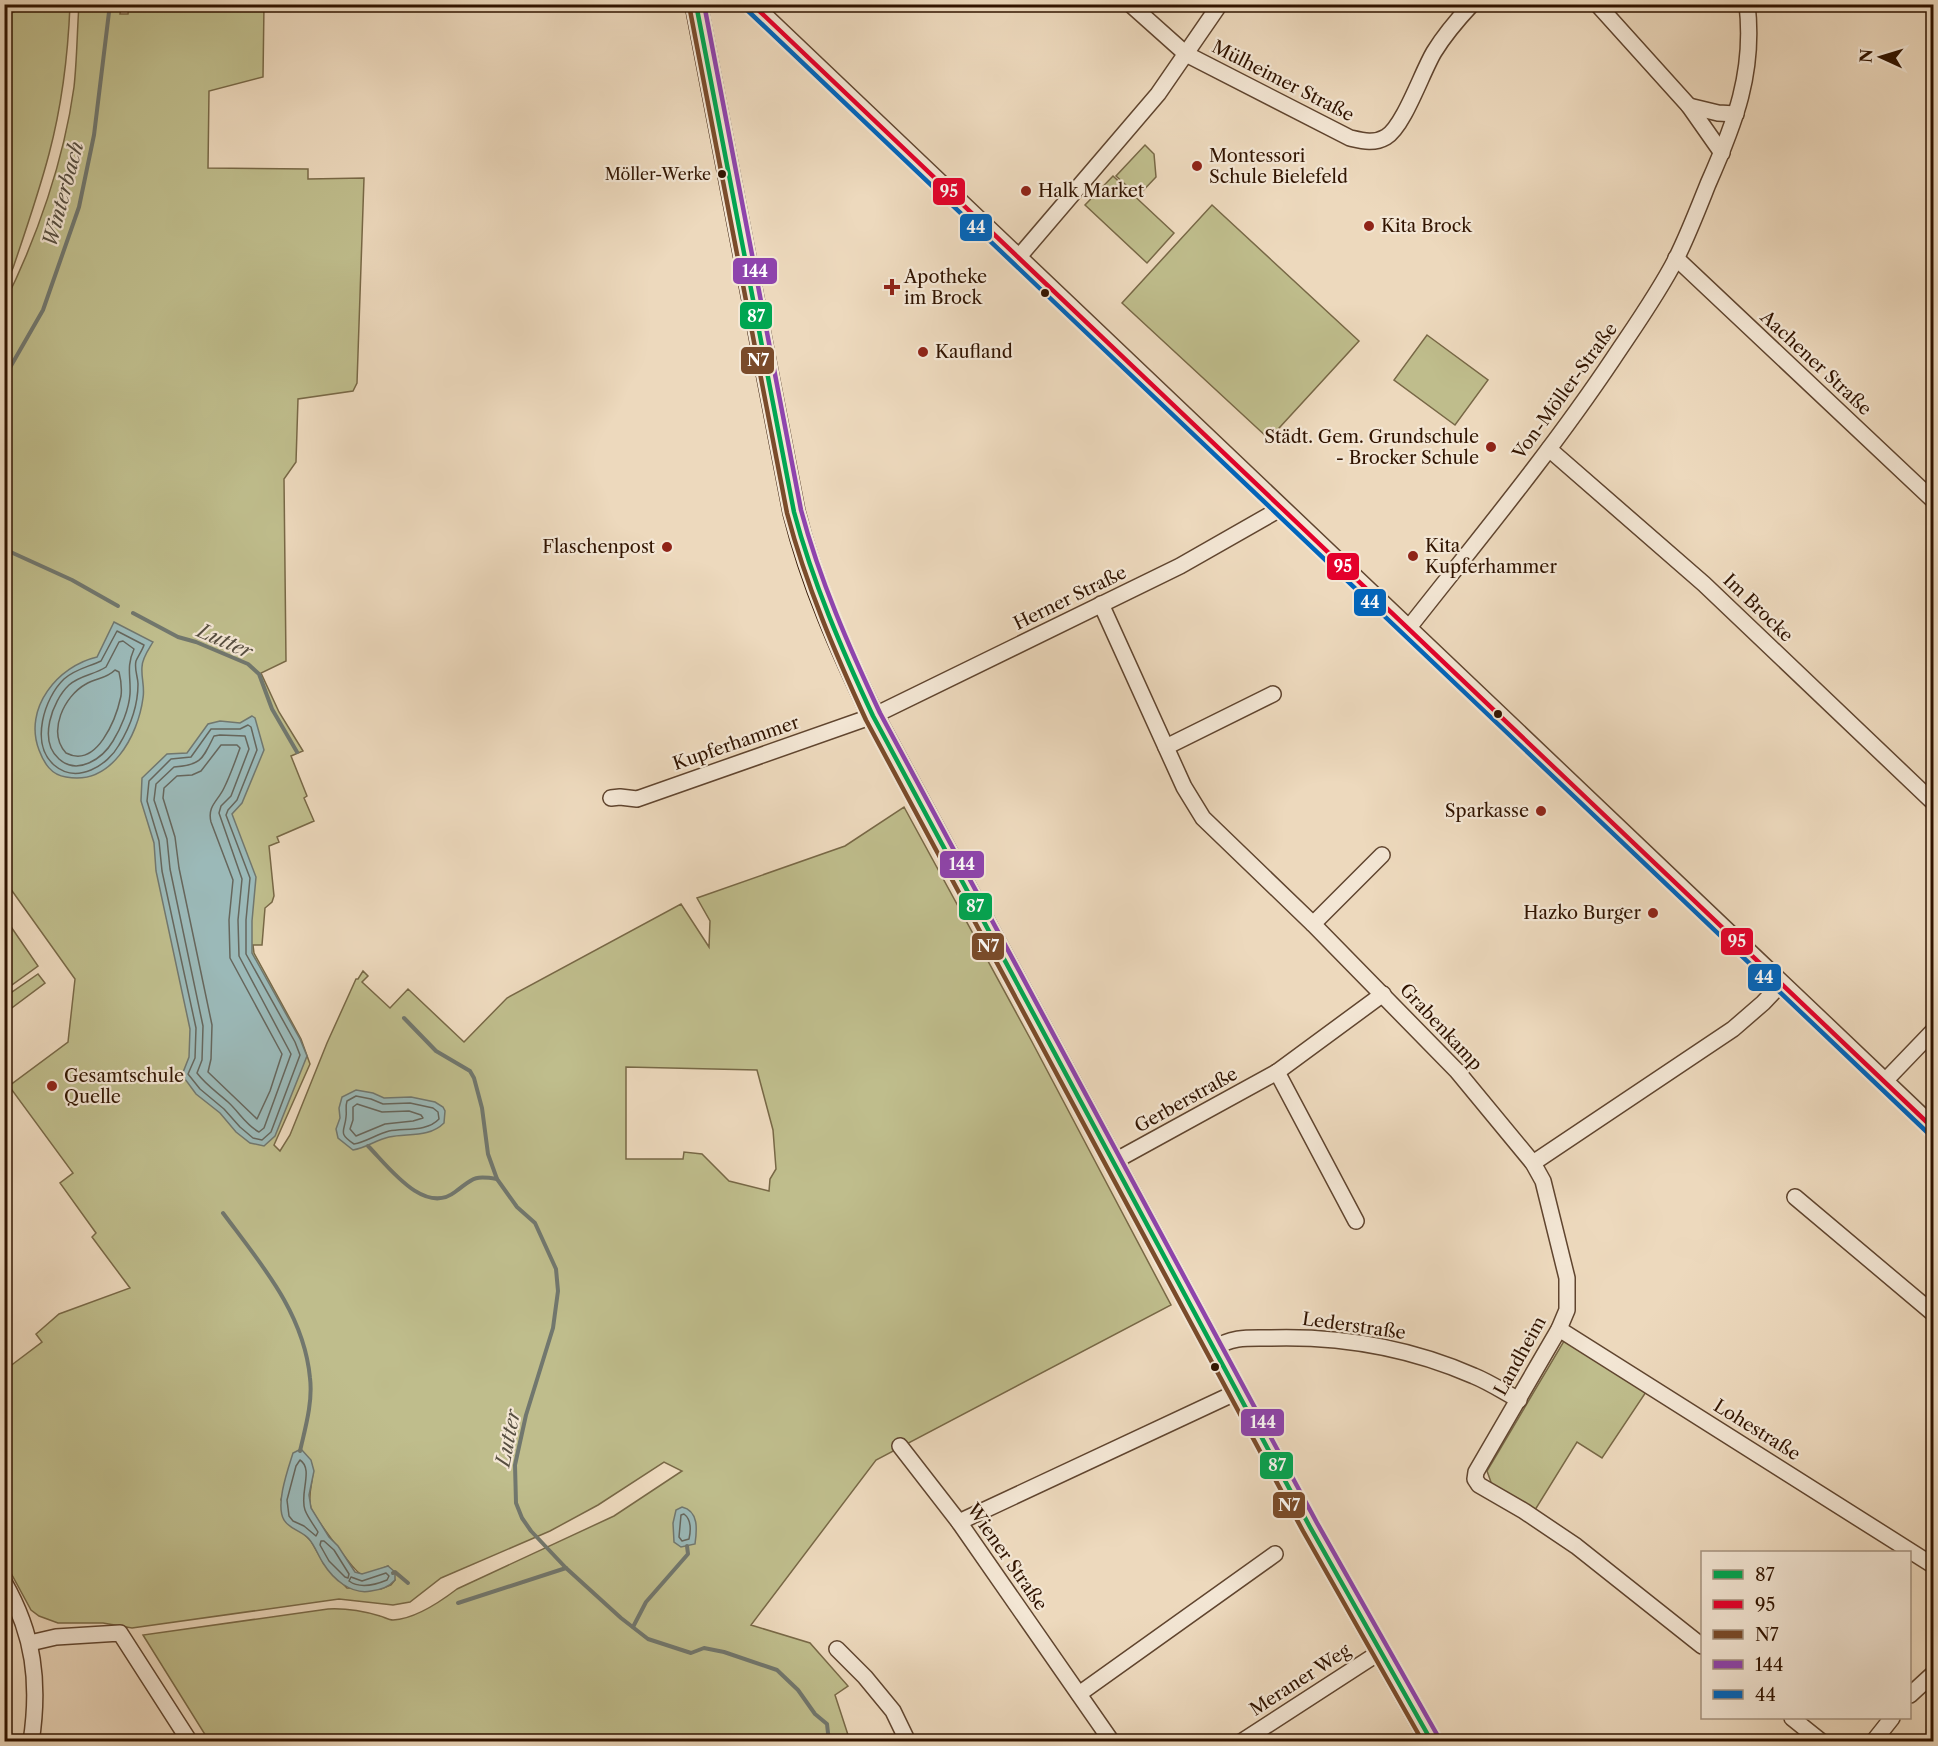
<svg xmlns="http://www.w3.org/2000/svg" width="1938" height="1746" font-family="'Libre Caslon Text',serif">
<style>
.green{fill:#bfbd8c;stroke:#786846;stroke-width:1.5;fill-rule:evenodd}
.water{fill:#9bb9b8;stroke:#71776e;stroke-width:1.5}
.lines{fill:none;stroke-linecap:round;stroke-linejoin:round}
.shore{stroke:#66665c;stroke-width:1.5}
.stream{stroke:#71776e;stroke-width:4}
.minor-casing{stroke:#60452f;stroke-width:18}
.tertiary-casing{stroke:#60452f;stroke-width:21}
.secondary-casing{stroke:#311400;stroke-width:24}
.minor{stroke:#f3e6d4;stroke-width:15}
.tertiary{stroke:#f3e6d4;stroke-width:18}
.secondary{stroke:#f3e6d4;stroke-width:21}
.bus-1-casing{stroke:#f3e6d4;stroke-width:9}
.bus-2-casing{stroke:#f3e6d4;stroke-width:9}
.bus-3-casing{stroke:#f3e6d4;stroke-width:9}
.bus-4-casing{stroke:#f3e6d4;stroke-width:9}
.bus-5-casing{stroke:#f3e6d4;stroke-width:9}
.bus-1{stroke:#00a651;stroke-width:4.5}
.bus-2{stroke:#e4002b;stroke-width:4.5}
.bus-3{stroke:#7a4b2a;stroke-width:4.5}
.bus-4{stroke:#8e44ad;stroke-width:4.5}
.bus-5{stroke:#0065bd;stroke-width:4.5}
.poi-dot{fill:#8f2418;stroke:#f3e6d4;stroke-width:2}
.bus-dot{fill:#311400;stroke:#f3e6d4;stroke-width:2}
.labels{text-anchor:middle;stroke-width:4.5;stroke-linejoin:round;paint-order:stroke}
.bus-label{font-size:16px;fill:#311400;stroke:#f3e6d4;text-anchor:end}
.street-label{font-size:18px;fill:#311400;stroke:#f3e6d4}
.poi-label{font-size:18px;fill:#311400;stroke:#f3e6d4;text-anchor:start}
.water-label{font-size:20px;font-style:italic;fill:#564e40;stroke:#f3e6d4}
.line-badge{stroke:#f3e6d4;stroke-width:2}
.badge-label{font-size:16px;text-anchor:middle;font-weight:bold;fill:#fff}
</style>
<rect width="100%" height="100%" fill="#edd9bd"/>
<filter id="stains"><feTurbulence type="fractalNoise" baseFrequency=".00333" numOctaves="4"/><feColorMatrix values="0 0 0 0 .2 0 0 0 0 .09 0 0 0 0 .02 0 0 0 .5 -.17"/></filter>
<radialGradient id="worn" r=".72"><stop offset=".6" stop-color="#630" stop-opacity="0"/><stop offset="1" stop-color="#630" stop-opacity=".3"/></radialGradient>
<g class="green">
<path d="M33 5H70C68 55 62 105 49 154 39 192 26 230 13 268L5 285V15Z"/>
<path d="M79 5H121L120 14H128L129 5H264L263 77 209 91 208 168 308 169V179L364 178 357 383 353 391 298 399 296 462 284 479 286 661 261 673 279 712 303 751 291 756 307 796 304 798 314 821 277 837 279 842 269 846 274 896 272 902 265 908 262 945H253L254 953 301 1039 310 1064 274 1145 280 1151 290 1135 327 1043 356 979H358L363 971 368 976 362 982 390 1008 408 989 464 1042 507 998 681 904 709 947 710 921 697 898 845 846 904 807 1031 1040 1171 1305 876 1460 751 1625 810 1643 848 1686 835 1695 850 1741H209L143 1635 328 1609C346 1608 363 1611 380 1616 384 1617 389 1620 393 1620 415 1619 440 1602 457 1589L614 1516 682 1471 664 1462 598 1505 550 1531 441 1578 410 1602 393 1605 339 1599 132 1628 103 1623H58L39 1616 31 1610 5 1562V1370L42 1342 36 1334 59 1314 130 1288 92 1237 96 1233 60 1183 73 1173 9 1086 68 1042 75 979 5 881 4 304C37 238 64 160 74 87 77 60 77 32 79 5ZM626 1067 757 1070 773 1130 776 1169 770 1179 769 1191 729 1181 702 1154 684 1152 683 1159H626ZM305 1455C322 1469 305 1489 311 1508 314 1516 355 1573 361 1574 369 1575 380 1569 388 1566L395 1580 391 1585 381 1589 347 1588 324 1564 311 1541 301 1531 281 1500 287 1480Z"/>
<path d="M1145 145 1154 154 1156 177 1138 196 1116 176Z"/>
<path d="M1113 176 1174 233 1147 263 1085 205Z"/>
<path d="M1212 205 1359 341 1269 439 1122 303Z"/>
<path d="M1427 335 1488 380 1455 425 1394 380Z"/>
<path d="M5 918 38 966 5 990H4Z"/>
<path d="M38 974 45 983 5 1013V997Z"/>
<path d="M1564 1341 1646 1392 1602 1458 1577 1442 1535 1510 1492 1485 1487 1471Z"/>
</g>
<g class="water">
<path d="M114 622 153 642C149 649 142 658 142 667 141 677 145 687 143 698 138 736 111 786 66 777 51 775 44 763 39 750 23 708 58 666 97 657Z"/>
<path d="M252 716 255 718 264 750 242 803 232 814 256 877 252 921V953L300 1039 307 1056 275 1136 264 1146 250 1143 236 1132 220 1113 196 1094 182 1075 189 1057 190 1029 156 871 154 843 141 801 142 778 167 754 187 753 208 724 220 721 240 723Z"/>
<path d="M356 1090 373 1093 384 1098 411 1097 435 1102 443 1107 445 1111 444 1123C429 1138 408 1133 389 1137 376 1140 366 1148 353 1150L338 1138 336 1129 340 1118 339 1108 342 1097Z"/>
<path d="M301 1449 311 1460 314 1471 309 1495 311 1508 329 1537 338 1546 355 1572 362 1574 388 1566 395 1572V1580C389 1587 380 1590 371 1591 351 1595 333 1579 323 1563 318 1555 315 1546 309 1539 302 1531 289 1529 284 1520 275 1505 288 1469 293 1453Z"/>
<path d="M682 1507C699 1511 697 1530 695 1544L681 1547 674 1542 673 1523 676 1510Z"/>
</g>
<g class="lines">
<g class="shore">
<path d="M117 631 144 645C142 651 138 656 136 661 134 669 138 677 138 684 138 705 130 727 119 745 108 765 77 785 54 765 30 744 44 698 64 679 75 669 88 667 101 661Z"/>
<path d="M123 641 134 649C126 667 131 676 130 694 129 709 121 728 113 741 103 758 78 776 59 759 38 741 52 701 69 685 80 675 94 675 106 667L119 642Z"/>
<path d="M115 670 119 672C121 680 122 688 121 696 116 719 97 769 66 753 47 732 64 696 86 684 96 678 106 679 115 670Z"/>
<path d="M248 725 251 727 257 750 237 800 228 810 226 815 250 878 246 920V954L295 1042 300 1055 271 1132 262 1140 253 1138 240 1127 224 1109 200 1089 188 1074 195 1058 196 1028 162 871 159 841 147 801 149 781 171 759 191 757 211 729H240Z"/>
<path d="M220 735 245 736 249 749 231 796 221 806 219 813 242 879 238 920 239 956 291 1054 264 1128 259 1132C246 1125 239 1112 228 1102 217 1092 206 1085 197 1073L202 1060 203 1026 170 869 167 839 154 800 156 784 174 767C201 765 202 760 214 736Z"/>
<path d="M221 745H237L240 748C235 762 230 776 224 788 218 801 207 806 211 822L233 880 229 920 230 958 282 1054 270 1091 257 1119 208 1072 211 1059 212 1025 179 868 175 837 163 798 164 788 177 776 192 775 201 771Z"/>
<path d="M356 1096 371 1099 383 1104 410 1103 433 1108 438 1112 439 1119C427 1132 405 1128 389 1131 377 1134 366 1142 354 1144 337 1133 345 1131 346 1117 347 1111 345 1107 347 1101Z"/>
<path d="M357 1104 382 1112 409 1111 421 1115 423 1118 413 1121 385 1124 356 1136 350 1129 353 1120V1107Z"/>
<path d="M300 1460C314 1469 299 1494 305 1510 308 1518 314 1525 318 1532L316 1536 304 1526 293 1521 289 1516 287 1500 296 1466Z"/>
<path d="M684 1514C692 1520 691 1530 689 1539L682 1541 679 1537 681 1515Z"/>
<path d="M321 1541H324L334 1550 349 1574 348 1578 345 1577 329 1561 320 1545Z"/>
<path d="M386 1573 389 1576 387 1580C375 1585 360 1589 349 1581L351 1577 362 1581Z"/>
</g>
<g class="stream">
<path d="M4 378 43 310 79 207 94 135 110 4"/>
<path d="M4 549 72 580 118 606"/>
<path d="M133 613 178 637 196 642 248 664 259 674 272 709 297 752"/>
<path d="M404 1018 436 1051 470 1071 474 1078 482 1108 488 1154 497 1179 517 1207 535 1223 556 1269 558 1291 553 1328 526 1415 515 1465 516 1503 522 1518 531 1531 566 1568 621 1618 648 1639 691 1653 704 1648 724 1652 777 1670 798 1690 815 1714 827 1724 829 1742"/>
<path d="M368 1146C388 1166 424 1216 455 1192 473 1179 472 1175 497 1179"/>
<path d="M223 1213C261 1264 304 1313 310 1378 313 1402 305 1429 300 1451"/>
<path d="M393 1573 395 1572 408 1583"/>
<path d="M458 1603 566 1568"/>
<path d="M633 1627 646 1602 688 1554 687 1546"/>
</g>
<defs>
<g id="minor">
<path d="M1130 4 1186 54 1350 138C1363 141 1374 144 1386 137 1404 126 1422 72 1434 52 1445 34 1458 19 1472 4"/>
<path d="M1597 4 1689 106 1722 153"/>
<path d="M1689 106 1718 113 1736 114"/>
<path d="M1676 258 1934 501"/>
<path d="M1017 259 1158 94 1220 4"/>
<path d="M1549 449 1704 584 1934 803"/>
<path d="M1101 604 1184 787 1203 818 1313 924 1457 1071 1533 1163 1543 1181 1567 1278V1310L1559 1329 1476 1472 1475 1479 1479 1485 1524 1511 1576 1546 1702 1646"/>
<path d="M1407 630C1477 541 1550 453 1613 359 1635 326 1658 294 1676 259 1688 235 1698 209 1708 184 1735 123 1755 72 1747 4"/>
<path d="M1166 747 1273 694"/>
<path d="M611 798 620 797 637 799 873 716 1180 566 1280 509"/>
<path d="M1313 924 1382 855"/>
<path d="M1277 1072 1356 1221"/>
<path d="M1884 1082 1934 1030"/>
<path d="M1113 1162 1277 1072 1383 994"/>
<path d="M1533 1163 1733 1029 1763 1003 1781 984"/>
<path d="M1795 1197 1934 1314"/>
<path d="M1559 1329 1934 1566"/>
<path d="M1214 1349C1231 1336 1250 1338 1271 1338 1340 1336 1410 1348 1474 1376 1489 1382 1504 1392 1519 1400"/>
<path d="M900 1446 959 1522 1112 1742"/>
<path d="M959 1522 1237 1392"/>
<path d="M4 1582C34 1634 40 1683 31 1742"/>
<path d="M30 1643 56 1637 120 1633 190 1742"/>
<path d="M837 1649 865 1677 893 1711 908 1742"/>
<path d="M1079 1694 1275 1554"/>
<path d="M1910 1695 1934 1673"/>
<path d="M1792 1718 1822 1742"/>
<path d="M1241 1742 1380 1652"/>
<path d="M1873 1742 1892 1718"/>
</g>
<path id="tertiary" d="M751 4 1934 1129"/>
<path id="secondary" d="M696 4 794 512C812 584 841 649 873 716L1310 1527 1432 1742"/>
</defs>
<use href="#minor" class="minor-casing"/>
<use href="#tertiary" class="tertiary-casing"/>
<use href="#secondary" class="secondary-casing"/>
<use href="#minor" class="minor"/>
<use href="#tertiary" class="tertiary"/>
<use href="#secondary" class="secondary"/>
<defs>
<path id="bus-1" d="M696 4 794 512C813 583 842 650 873 716L1310 1527 1432 1742"/>
<path id="bus-2" d="M752 4 1934 1129"/>
<path id="bus-3" d="M689 5 787 513C806 585 835 653 866 720L1303 1531 1423 1742"/>
<path id="bus-4" d="M704 4 801 510C820 581 849 647 880 713L1317 1523 1439 1738"/>
<path id="bus-5" d="M746 9 1929 1134"/>
</defs>
<use href="#bus-1" class="bus-1-casing"/>
<use href="#bus-2" class="bus-2-casing"/>
<use href="#bus-3" class="bus-3-casing"/>
<use href="#bus-4" class="bus-4-casing"/>
<use href="#bus-5" class="bus-5-casing"/>
<use href="#bus-1" class="bus-1"/>
<use href="#bus-2" class="bus-2"/>
<use href="#bus-3" class="bus-3"/>
<use href="#bus-4" class="bus-4"/>
<use href="#bus-5" class="bus-5"/>
</g>
<g class="poi-dot">
<circle cx="1197" cy="166" r="6"/>
<circle cx="1026" cy="191" r="6"/>
<circle cx="1369" cy="226" r="6"/>
<path d="M889 278h6v6h6v6h-6v6h-6v-6h-6v-6h6z"/>
<circle cx="923" cy="352" r="6"/>
<circle cx="1491" cy="447" r="6"/>
<circle cx="667" cy="547" r="6"/>
<circle cx="1413" cy="556" r="6"/>
<circle cx="1541" cy="811" r="6"/>
<circle cx="1653" cy="913" r="6"/>
<circle cx="52" cy="1086" r="6"/>
</g>
<g class="bus-dot">
<circle cx="722" cy="174" r="5"/>
<circle cx="1045" cy="293" r="5"/>
<circle cx="1498" cy="714" r="5"/>
<circle cx="1215" cy="1367" r="5"/>
</g>
<g class="labels">
<g class="bus-label">
<text x="711" y="180">Möller-Werke</text>
</g>
<g class="street-label">
<text transform="translate(1283 81) rotate(27)" y="6">Mülheimer Straße</text>
<text transform="translate(1816 363) rotate(43)" y="6">Aachener Straße</text>
<text transform="translate(1565 391) rotate(-54)" y="6">Von-Möller-Straße</text>
<text transform="translate(1070 598) rotate(-26)" y="6">Herner Straße</text>
<text transform="translate(1758 608) rotate(44)" y="6">Im Brocke</text>
<text transform="translate(736 743) rotate(-19)" y="6">Kupferhammer</text>
<text transform="translate(1441 1027) rotate(47)" y="6">Grabenkamp</text>
<text transform="translate(1186 1100) rotate(-29)" y="6">Gerberstraße</text>
<text transform="translate(1354 1326) rotate(8)" y="6">Lederstraße</text>
<text transform="translate(1520 1356) rotate(-61)" y="6">Landheim</text>
<text transform="translate(1757 1430) rotate(32)" y="6">Lohestraße</text>
<text transform="translate(1007 1557) rotate(55)" y="6">Wiener Straße</text>
<text transform="translate(1300 1680) rotate(-33)" y="6">Meraner Weg</text>
</g>
<g class="poi-label">
<text x="1209" y="162">Montessori<tspan x="1209" dy="21">Schule Bielefeld</tspan></text>
<text x="1038" y="197">Halk Market</text>
<text x="1381" y="232">Kita Brock</text>
<text x="904" y="283">Apotheke<tspan x="904" dy="21">im Brock</tspan></text>
<text x="935" y="358">Kaufland</text>
<text x="1479" y="443" text-anchor="end">Städt. Gem. Grundschule<tspan x="1479" dy="21">- Brocker Schule</tspan></text>
<text x="1425" y="552">Kita<tspan x="1425" dy="21">Kupferhammer</tspan></text>
<text x="655" y="553" text-anchor="end">Flaschenpost</text>
<text x="1529" y="817" text-anchor="end">Sparkasse</text>
<text x="1641" y="919" text-anchor="end">Hazko Burger</text>
<text x="64" y="1082">Gesamtschule<tspan x="64" dy="21">Quelle</tspan></text>
</g>
<g class="water-label">
<text transform="translate(63 194) rotate(-75)" y="7">Winterbach</text>
<text transform="translate(225 641) rotate(24)" y="7">Lutter</text>
<text transform="translate(508 1438) rotate(-79)" y="7">Lutter</text>
</g>
</g>
<g class="line-badge">
<rect x="932" y="177" width="34" height="29" rx="6" fill="#e4002b"/>
<rect x="959" y="213" width="34" height="29" rx="6" fill="#0065bd"/>
<rect x="732" y="257" width="46" height="28" rx="6" fill="#8e44ad"/>
<rect x="739" y="301" width="34" height="29" rx="6" fill="#00a651"/>
<rect x="740" y="346" width="35" height="29" rx="6" fill="#7a4b2a"/>
<rect x="1326" y="552" width="34" height="29" rx="6" fill="#e4002b"/>
<rect x="1353" y="588" width="34" height="29" rx="6" fill="#0065bd"/>
<rect x="939" y="850" width="46" height="29" rx="6" fill="#8e44ad"/>
<rect x="958" y="892" width="35" height="29" rx="6" fill="#00a651"/>
<rect x="1720" y="927" width="34" height="29" rx="6" fill="#e4002b"/>
<rect x="971" y="932" width="34" height="29" rx="6" fill="#7a4b2a"/>
<rect x="1747" y="963" width="35" height="29" rx="6" fill="#0065bd"/>
<rect x="1240" y="1408" width="45" height="29" rx="6" fill="#8e44ad"/>
<rect x="1259" y="1451" width="35" height="29" rx="6" fill="#00a651"/>
<rect x="1272" y="1491" width="34" height="28" rx="6" fill="#7a4b2a"/>
</g>
<g class="badge-label">
<text x="949" y="197">95</text>
<text x="976" y="233">44</text>
<text x="755" y="277">144</text>
<text x="756" y="322">87</text>
<text x="758" y="366">N7</text>
<text x="1343" y="572">95</text>
<text x="1370" y="608">44</text>
<text x="962" y="870">144</text>
<text x="975" y="912">87</text>
<text x="1737" y="947">95</text>
<text x="988" y="952">N7</text>
<text x="1764" y="983">44</text>
<text x="1263" y="1428">144</text>
<text x="1277" y="1471">87</text>
<text x="1289" y="1511">N7</text>
</g>
<rect width="1938" height="1746" fill="none" stroke="#edd9bd" stroke-width="24"/>
<rect x="6" y="6" width="1926" height="1734" fill="none" stroke="#311400" stroke-width="3"/>
<rect x="12" y="12" width="1914" height="1722" fill="none" stroke="#311400" stroke-width="1.5"/>
<rect x="1701" y="1551" width="210" height="168" fill="#f3e6d4" stroke="#a5927f" stroke-width="1.5"/>
<rect x="1713" y="1570" width="30" height="9" fill="#00a651" stroke="#a5927f" stroke-width="1.5"/>
<text x="1755" y="1581" font-size="18" fill="#311400">87</text>
<rect x="1713" y="1600" width="30" height="9" fill="#e4002b" stroke="#a5927f" stroke-width="1.5"/>
<text x="1755" y="1611" font-size="18" fill="#311400">95</text>
<rect x="1713" y="1630" width="30" height="9" fill="#7a4b2a" stroke="#a5927f" stroke-width="1.5"/>
<text x="1755" y="1641" font-size="18" fill="#311400">N7</text>
<rect x="1713" y="1660" width="30" height="9" fill="#8e44ad" stroke="#a5927f" stroke-width="1.5"/>
<text x="1755" y="1671" font-size="18" fill="#311400">144</text>
<rect x="1713" y="1690" width="30" height="9" fill="#0065bd" stroke="#a5927f" stroke-width="1.5"/>
<text x="1755" y="1701" font-size="18" fill="#311400">44</text>
<g transform="translate(1881 57) rotate(274)" stroke="#f3e6d4" stroke-width="4.5" paint-order="stroke">
<path d="M0-4.5L10 22L0 15L-10 22Z" fill="#311400"/>
<text y="-9" font-size="16" font-weight="bold" text-anchor="middle" fill="#311400">N</text>
</g>
<rect width="100%" height="100%" filter="url(#stains)"/>
<rect width="100%" height="100%" fill="url(#worn)"/>
</svg>
